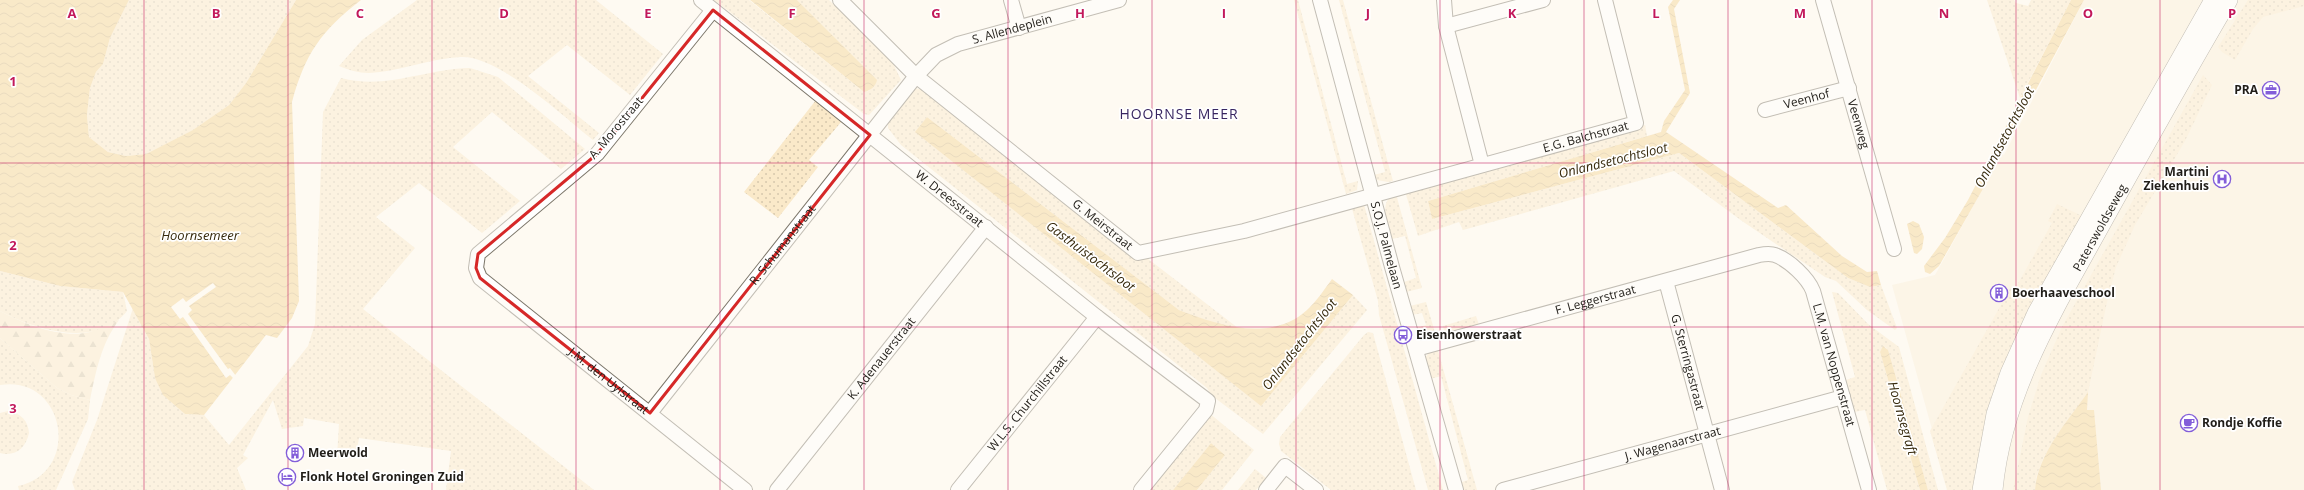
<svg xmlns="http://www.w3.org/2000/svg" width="2304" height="490" font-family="'Open Sans',sans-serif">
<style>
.built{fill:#faefda}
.grass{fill:url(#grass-dots)}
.forest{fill:url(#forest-firs)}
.water{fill:url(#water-waves)}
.pier{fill:#fefaf2}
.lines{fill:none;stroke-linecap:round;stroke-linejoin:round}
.minor-casing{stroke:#7d776b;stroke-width:16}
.major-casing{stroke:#7d776b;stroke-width:18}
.minor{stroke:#fff;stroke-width:14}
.major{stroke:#fff;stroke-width:17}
.marked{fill:none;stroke:#d62828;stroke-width:3;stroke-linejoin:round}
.grid{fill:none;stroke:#c2185b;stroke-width:1;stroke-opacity:0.55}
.labels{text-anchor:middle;stroke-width:3.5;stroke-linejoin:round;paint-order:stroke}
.street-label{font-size:12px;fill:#211e19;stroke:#fff}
.poi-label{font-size:12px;font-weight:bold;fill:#211e19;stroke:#fff;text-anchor:start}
.water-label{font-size:13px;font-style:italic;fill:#372a0d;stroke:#fff}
.quarter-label{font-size:14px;letter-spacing:1px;fill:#382661;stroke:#fff}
.grid-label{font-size:13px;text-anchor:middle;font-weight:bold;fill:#c2185b;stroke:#fff;stroke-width:3.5;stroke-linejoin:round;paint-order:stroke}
</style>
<defs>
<pattern id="grass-dots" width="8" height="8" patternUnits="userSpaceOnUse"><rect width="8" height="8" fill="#fae9c9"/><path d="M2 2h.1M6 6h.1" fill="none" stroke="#d6c7ac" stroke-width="1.8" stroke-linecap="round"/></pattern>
<pattern id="forest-firs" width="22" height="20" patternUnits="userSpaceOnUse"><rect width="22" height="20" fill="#fae9c9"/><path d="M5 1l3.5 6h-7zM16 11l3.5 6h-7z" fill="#d6c7ac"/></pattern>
<pattern id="water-waves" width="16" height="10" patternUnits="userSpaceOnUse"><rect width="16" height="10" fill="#f4d496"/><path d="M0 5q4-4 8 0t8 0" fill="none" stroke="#d1b681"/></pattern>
</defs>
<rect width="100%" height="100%" fill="#fefaf2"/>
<path class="built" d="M2084 0H2304V490H1959L1948 487 1892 285 1935 275 2002 154 2004 155Z"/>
<g class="grass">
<path d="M129 0H296L246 83 229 105 194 130 146 154 126 156 108 152 89 137 87 115 90 88 96 72 103 64 110 38Z"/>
<path d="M417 0H596L663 54 630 95 567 45 528 76 599 133 593 140C564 117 498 55 461 57 431 58 398 72 369 73 358 73 349 70 339 66L362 40Z"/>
<path d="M714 0H749L864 92 869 91 876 80 797 0H829L892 61 901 80 869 115 864 114Z"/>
<path d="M1294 0H1298L1347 184 1358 181 1357 190 1346 194Z"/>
<path d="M1339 0H1343L1393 181 1388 182 1377 180 1374 175 1385 172Z"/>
<path d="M1987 0H2014L2016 3 2028 6 2031 0H2071L2020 98Z"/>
<path d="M2248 0H2304V6L2263 17 2253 29 2235 60 2222 52 2218 47Z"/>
<path d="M470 68 498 77 585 149 561 169 492 112 453 147 520 201 482 233 419 183 376 217 415 248 363 309 594 490H446L451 451 359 438 355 459 337 457 339 424 304 418 303 426 282 429 273 400 243 455 248 458 237 468 246 490H75L72 482 97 420 133 308 149 339 155 378 185 414 204 415 229 445 308 346 315 324 323 112 341 78C386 90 424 69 470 68Z"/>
<path d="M2203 75 2212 85 2185 141 2135 225 2116 267 2107 302 2088 392 2044 456 2036 477 2035 490H2013L2028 417 2041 375 2062 327Z"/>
<path d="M914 88 925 90 1140 258H1147L1238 328 1216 324 1179 310 927 117 916 132 1261 405 1353 295 1367 310 1263 434 1211 395 1207 388 901 145 888 128V121Z"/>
<path d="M816 100 842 121 809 160 818 167 778 218 744 192Z"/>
<path d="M1645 125 1647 136 1428 201 1432 219 1679 153 1848 278 1870 287 1881 285 1897 328 1895 330 1867 310 1836 281 1825 277 1742 221 1674 171 1463 230 1459 222 1418 236 1405 191Z"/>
<path d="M1396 194 1422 288 1406 292 1404 282 1416 278 1405 236 1392 239C1388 226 1377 200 1396 194Z"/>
<path d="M1363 201 1443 490H1428L1379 315 1378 301 1351 205Z"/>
<path d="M2057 204 2082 216 2009 350 1999 378 1975 490H1947L1930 431 2011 287 2015 289 2052 223 2048 221Z"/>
<path d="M0 271 60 286 123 292 127 311C97 349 35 330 0 311Z"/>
<path d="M1832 292 1838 293 1868 324 1899 347 1938 490H1928L1886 347 1880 352 1920 490H1887L1865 410 1854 412 1846 380 1855 377Z"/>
<path d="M1426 302 1436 336C1427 339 1420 338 1416 328L1426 325 1422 313 1412 315 1410 306Z"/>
<path d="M1476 316 1479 325 1445 334 1443 326Z"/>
<path d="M1368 332 1373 333 1416 490H1331L1281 451 1279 444 1280 437 1364 335Z"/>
<path d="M0 338 57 388 71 395 90 400 88 419 56 490H19L18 486C83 472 65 374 0 385Z"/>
<path d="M1437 347 1477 490H1463L1459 483 1468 480 1441 376 1430 379 1425 358 1431 350Z"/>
<path d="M8 411C21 413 28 421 29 433 26 448 15 457 0 453V413Z"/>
<path d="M1209 413 1254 450 1222 490H1197L1225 455 1211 443 1173 490H1147Z"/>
<path d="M1255 469 1266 478 1256 490H1238Z"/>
</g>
<path class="forest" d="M0 311C24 324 62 339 90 332 100 329 110 324 119 320 101 344 96 371 90 400L71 395 57 388 0 338Z"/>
<g class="water">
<path d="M0 0H129L110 38 103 64 96 72 90 88 87 115 89 137 108 152 126 156 146 154 193 130 229 105 246 83 296 0H361C321 31 305 54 292 102L299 301 292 318 277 338 266 335 204 415 185 414 163 395 155 378 149 339 123 292 60 286 0 271Z"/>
<path d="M750 0H797L877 80C876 86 870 91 864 92Z"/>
<path d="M1673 0H1680L1674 9 1690 93 1666 132 1778 208 1786 205 1842 256 1867 272 1877 271 1881 285 1870 287 1848 278 1679 153 1432 219 1428 201 1661 132 1664 121 1685 90 1668 7Z"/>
<path d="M2071 0H2084L1984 187 1939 266 1930 274 1925 272 1924 266 1945 238 1968 200Z"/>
<path d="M927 117 1179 310C1217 325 1271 343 1307 310 1316 302 1324 290 1332 279L1353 295 1261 406 915 132Z"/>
<path d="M1913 221 1919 224 1924 237 1922 249 1917 254 1914 253 1907 224Z"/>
<path d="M1883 346 1888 350 1928 490H1920L1880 352Z"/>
<path d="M2088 392 2087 410H2094L2101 490H2035C2038 453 2068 421 2088 392Z"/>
<path d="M1211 443 1225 455 1197 490H1173Z"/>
</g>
<path class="pier" d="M213 283 216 287 189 306 192 310 188 314 228 369 230 368 236 376 234 379 230 375 226 378 183 317 180 319 171 307 183 298 186 302Z"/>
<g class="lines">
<defs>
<g id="minor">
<path id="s1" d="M701 0 1097 317 1208 401 1206 410 1141 490"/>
<path id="s2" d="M840 0 916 76 1138 253 1244 231 1636 123 1605 0"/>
<path d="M1011 0 1019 28"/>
<path id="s3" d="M1320 0 1392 267 1456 490"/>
<path d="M1444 0 1446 26 1482 165"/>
<path id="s4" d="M1823 0 1894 249"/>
<path id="s5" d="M713 10 597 154 478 254 476 268 480 278 745 490"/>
<path d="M1446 26 1543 0"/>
<path id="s6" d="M1765 110 1849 88"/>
<path id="s7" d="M1666 281 1722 490"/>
<path id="s8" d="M1416 349 1759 255C1764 254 1770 253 1775 255 1789 260 1808 278 1813 291L1869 490"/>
<path id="s9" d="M650 413 916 76 936 55 958 44 1119 0"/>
<path id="s10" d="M777 490 986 227"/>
<path id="s11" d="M958 490 1097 317"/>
<path d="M1266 490 1285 466 1316 490"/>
<path id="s12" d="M1503 490 1843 397"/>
</g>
<g id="major">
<path d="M1981 490 1995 414 2009 373 2036 313 2213 0"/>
<path id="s13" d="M1994 490C2003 393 2055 309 2101 226 2143 150 2185 75 2229 0"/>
</g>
</defs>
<use href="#minor" class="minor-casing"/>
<use href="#major" class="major-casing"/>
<use href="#minor" class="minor"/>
<use href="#major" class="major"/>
</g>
<path d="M0 0H2304V490H0ZM713 10 870 135 650 413 480 278 476 268 478 254 597 154Z" fill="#fefaf2" fill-opacity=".55" fill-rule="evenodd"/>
<path class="marked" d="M713 10 870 135 650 413 480 278 476 268 478 254 597 154Z"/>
<path class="grid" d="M144 0V490M288 0V490M432 0V490M576 0V490M720 0V490M864 0V490M1008 0V490M1152 0V490M1296 0V490M1440 0V490M1584 0V490M1728 0V490M1872 0V490M2016 0V490M2160 0V490M0 163H2304M0 327H2304"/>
<defs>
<symbol id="office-ring" viewBox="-11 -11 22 22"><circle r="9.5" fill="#fff" stroke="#835ed9" stroke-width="1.5"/><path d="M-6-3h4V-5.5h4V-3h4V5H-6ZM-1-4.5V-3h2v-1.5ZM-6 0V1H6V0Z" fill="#835ed9"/></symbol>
<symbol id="hospital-ring" viewBox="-11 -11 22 22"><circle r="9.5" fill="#fff" stroke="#835ed9" stroke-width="1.5"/><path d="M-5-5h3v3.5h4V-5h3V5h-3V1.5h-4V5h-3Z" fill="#835ed9"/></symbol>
<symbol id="building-ring" viewBox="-11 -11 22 22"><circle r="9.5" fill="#fff" stroke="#835ed9" stroke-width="1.5"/><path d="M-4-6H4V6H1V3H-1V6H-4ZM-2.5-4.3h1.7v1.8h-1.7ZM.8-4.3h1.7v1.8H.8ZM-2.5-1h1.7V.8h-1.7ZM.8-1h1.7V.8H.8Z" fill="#835ed9"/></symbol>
<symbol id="bus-ring" viewBox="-11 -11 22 22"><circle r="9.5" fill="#fff" stroke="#835ed9" stroke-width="1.5"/><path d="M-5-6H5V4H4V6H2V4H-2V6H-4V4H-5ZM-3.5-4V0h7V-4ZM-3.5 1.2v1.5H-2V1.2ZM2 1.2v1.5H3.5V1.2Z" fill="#835ed9"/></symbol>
<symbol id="cafe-ring" viewBox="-11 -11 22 22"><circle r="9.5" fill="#fff" stroke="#835ed9" stroke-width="1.5"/><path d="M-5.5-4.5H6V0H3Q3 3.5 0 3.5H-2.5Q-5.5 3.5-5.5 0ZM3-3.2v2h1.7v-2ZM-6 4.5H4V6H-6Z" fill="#835ed9"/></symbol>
<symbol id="hotel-ring" viewBox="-11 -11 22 22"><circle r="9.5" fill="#fff" stroke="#835ed9" stroke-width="1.5"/><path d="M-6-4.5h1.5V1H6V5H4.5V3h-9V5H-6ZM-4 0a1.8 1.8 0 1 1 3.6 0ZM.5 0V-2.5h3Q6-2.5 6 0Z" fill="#835ed9"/></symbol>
</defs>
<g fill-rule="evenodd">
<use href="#office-ring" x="2261" y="80" width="20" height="20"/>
<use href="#hospital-ring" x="2212" y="169" width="20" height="20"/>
<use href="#building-ring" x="1989" y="283" width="20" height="20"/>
<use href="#bus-ring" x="1393" y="325" width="20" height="20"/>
<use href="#cafe-ring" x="2179" y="413" width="20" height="20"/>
<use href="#building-ring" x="285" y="443" width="20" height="20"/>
<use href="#hotel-ring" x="277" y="467" width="20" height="20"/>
</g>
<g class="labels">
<g class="street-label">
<text dy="4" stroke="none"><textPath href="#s9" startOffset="539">S. Allendeplein</textPath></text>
<text dy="4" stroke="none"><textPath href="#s6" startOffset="43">Veenhof</textPath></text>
<text dy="4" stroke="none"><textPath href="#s4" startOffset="129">Veenweg</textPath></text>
<text transform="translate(616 128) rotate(-50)" y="4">A. Morostraat</text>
<text dy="4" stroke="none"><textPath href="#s2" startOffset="854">E.G. Balchstraat</textPath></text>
<text dy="4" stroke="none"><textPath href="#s1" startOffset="318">W. Dreesstraat</textPath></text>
<text dy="4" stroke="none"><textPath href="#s2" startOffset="346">G. Meirstraat</textPath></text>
<text dy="4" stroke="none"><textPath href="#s13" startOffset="285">Paterswoldseweg</textPath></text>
<text dy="4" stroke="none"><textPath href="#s9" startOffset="214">R. Schumanstraat</textPath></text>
<text dy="4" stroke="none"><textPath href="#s3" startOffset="254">S.O.J. Palmelaan</textPath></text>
<text dy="4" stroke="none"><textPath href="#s8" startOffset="186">F. Leggerstraat</textPath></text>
<text dy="4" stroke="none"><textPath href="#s10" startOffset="168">K. Adenauerstraat</textPath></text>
<text dy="4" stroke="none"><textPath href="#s7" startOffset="84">G. Sterringastraat</textPath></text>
<text dy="4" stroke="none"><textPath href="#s8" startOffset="502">L.M. van Noppenstraat</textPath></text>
<text dy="4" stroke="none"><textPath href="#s5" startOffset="530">J.M. den Uylstraat</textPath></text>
<text dy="4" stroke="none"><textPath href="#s11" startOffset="111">W.L.S. Churchillstraat</textPath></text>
<text dy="4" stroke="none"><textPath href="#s12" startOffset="176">J. Wagenaarstraat</textPath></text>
</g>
<g class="poi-label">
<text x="2258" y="94" text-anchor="end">PRA</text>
<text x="2209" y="176" text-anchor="end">Martini<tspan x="2209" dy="14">Ziekenhuis</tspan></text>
<text x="2012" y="297">Boerhaaveschool</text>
<text x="1416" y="339">Eisenhowerstraat</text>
<text x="2202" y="427">Rondje Koffie</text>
<text x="308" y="457">Meerwold</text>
<text x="300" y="481">Flonk Hotel Groningen Zuid</text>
</g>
<g class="water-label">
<text transform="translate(2004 137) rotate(-62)" y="5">Onlandsetochtsloot</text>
<text transform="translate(1613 160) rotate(-14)" y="5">Onlandsetochtsloot</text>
<text x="200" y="240">Hoornsemeer</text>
<text transform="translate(1091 256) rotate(37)" y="5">Gasthuistochtsloot</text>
<text transform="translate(1299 344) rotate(-52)" y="5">Onlandsetochtsloot</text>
<text transform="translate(1903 418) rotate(74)" y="5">Hoornsegraft</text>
</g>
<g class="quarter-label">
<text x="1179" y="119">HOORNSE MEER</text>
</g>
</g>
<g class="grid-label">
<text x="72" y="18">A</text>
<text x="216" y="18">B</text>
<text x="360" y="18">C</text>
<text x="504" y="18">D</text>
<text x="648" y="18">E</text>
<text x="792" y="18">F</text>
<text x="936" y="18">G</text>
<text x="1080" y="18">H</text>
<text x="1224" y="18">I</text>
<text x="1368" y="18">J</text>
<text x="1512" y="18">K</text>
<text x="1656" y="18">L</text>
<text x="1800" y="18">M</text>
<text x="1944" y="18">N</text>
<text x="2088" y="18">O</text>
<text x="2232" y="18">P</text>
<text x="13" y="86">1</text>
<text x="13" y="250">2</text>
<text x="13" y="413">3</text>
</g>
</svg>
